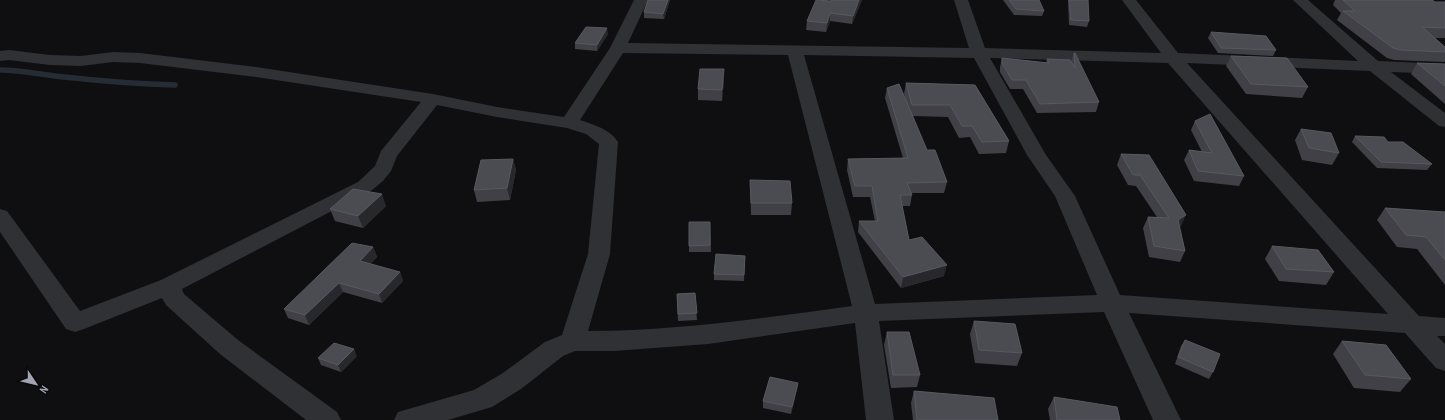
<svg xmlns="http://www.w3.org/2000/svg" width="1445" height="420" font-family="'Archivo Narrow',sans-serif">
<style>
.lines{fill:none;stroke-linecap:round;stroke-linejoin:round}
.stream{stroke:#262c34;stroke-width:5.5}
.street{fill:#303135;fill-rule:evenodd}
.wall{fill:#404046}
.shaded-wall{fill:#28282c}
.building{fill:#4b4b52;stroke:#585960}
</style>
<rect width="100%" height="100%" fill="#0f0f11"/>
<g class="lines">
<path class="stream" d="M0 70C22 70 43 75 64 77 101 81 138 84 175 85"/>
<path class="street" d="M634 0H648L628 43 969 48 954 0H968L985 48 1161 53 1122 0H1136L1178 53 1358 61 1293 0H1308L1378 61 1445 64V74L1391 72 1445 113V127L1439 126 1370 71 1187 63 1419 316 1445 318V336H1437L1445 344V371L1436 368 1405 333 1129 313 1181 420H1153L1104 312 879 321 894 420H866L855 323 708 344 614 351H575L563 356 521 389 492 407 448 420H394L398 412 474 390 503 373 545 342 562 335 588 254 599 144 586 134 567 128 497 117 437 105 397 156 391 171 383 181 372 190 182 289 184 294 238 340 337 412 341 420H306L220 354 166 305 162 298 84 329 75 332 66 329 0 232V209L7 211 80 311 161 280 358 182 375 166 381 151 421 102 256 77 140 63 113 62 81 66 50 65 9 60 0 61V51L9 50 50 55 81 56 113 52 140 53 256 67 433 94 497 107 564 117 610 48ZM623 53 788 55 852 306C764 318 677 331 588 331L610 254 618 142C610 129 594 125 580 120ZM804 55 974 58 1027 155 1055 196 1097 295 875 304ZM990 58 1168 63 1388 314 1120 295 1075 196 1046 155Z"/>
</g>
<g class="wall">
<path d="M648 0H670L664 19 644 18V12Z"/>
<path d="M862 0 852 24 830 21 826 32 806 30 807 21 831 1Z"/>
<path d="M1003 0H1039L1044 11 1042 16 1014 15Z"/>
<path d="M1068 0H1088L1089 21 1087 27 1069 25Z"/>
<path d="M1335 0H1432L1435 2H1445V38H1434L1445 47V61L1444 62 1394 60 1387 58 1337 20 1341 13 1333 5Z"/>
<path d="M1211 32 1276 50 1273 56 1218 53 1208 38Z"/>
<path d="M608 34 597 51 575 49V43Z"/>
<path d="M1074 53 1099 102 1096 112 1037 113 1023 89H1010L1000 72V67L1002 58 1046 63 1047 59 1071 61Z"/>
<path d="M1231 56 1308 87 1302 98 1246 94 1226 66Z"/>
<path d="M1417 63 1445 64V104L1411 74Z"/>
<path d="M724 80 722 101 698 100V89Z"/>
<path d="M906 83 975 85 1009 141 1006 153 979 154 970 137 959 138 948 117 913 116 927 150 947 182 944 193H912V195L910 206H902L909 240 944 276 901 288 858 232 859 221H875L870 197H853L847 170 848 159 903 158 885 98 887 88 906 101 904 94Z"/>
<path d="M1195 121 1244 176 1239 186 1194 181 1184 160 1189 150 1202 152 1191 130Z"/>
<path d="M1301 129 1339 153 1332 165 1302 160 1295 140Z"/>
<path d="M1355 136 1388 142 1432 164 1427 170 1377 168 1352 142Z"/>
<path d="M1121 154 1149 155 1181 226 1179 227 1185 251 1180 262 1149 257 1143 228 1148 217H1157L1136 186 1128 185 1117 165Z"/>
<path d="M513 159 516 170 510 200 477 202 474 190Z"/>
<path d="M750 180 792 203 791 215H751Z"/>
<path d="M386 206 363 228 335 221 330 209Z"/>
<path d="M1385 208 1445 212V285L1417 249 1397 247 1377 220Z"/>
<path d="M689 222H710L711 252H689Z"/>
<path d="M1272 246 1334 272 1326 285 1279 281 1265 259Z"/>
<path d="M373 247 377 257 370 264 400 272 403 281 382 303 343 292 309 325 288 318 284 309Z"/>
<path d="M745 256 744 281 714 280V274Z"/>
<path d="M695 293 697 320 678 321 677 294Z"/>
<path d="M974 321 1022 353 1017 366 975 363 970 334Z"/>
<path d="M887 332 920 375 917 387 891 388 884 345Z"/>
<path d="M1185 340 1213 372 1209 379 1175 364 1181 346Z"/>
<path d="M1342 341 1411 379 1400 392 1354 388 1333 354Z"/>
<path d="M357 356 341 372 321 365 318 358Z"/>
<path d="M798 383 797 389 791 414 763 408V401Z"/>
<path d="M914 391 998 420H913L911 403Z"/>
<path d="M1054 397 1120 420H1050L1048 409Z"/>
</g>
<g class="shaded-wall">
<path d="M668 0H670L664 19 663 14Z"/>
<path d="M859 0H862L852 24 853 16Z"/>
<path d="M830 13V21L826 32 827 23Z"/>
<path d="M607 28 608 34 597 51V45Z"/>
<path d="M724 69V80L722 101V90Z"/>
<path d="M513 159 516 170 510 200 507 188Z"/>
<path d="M382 194 386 206 363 228 358 216Z"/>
<path d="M1186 215 1181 226 1173 231 1178 220Z"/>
<path d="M373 247 377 257 364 271 360 261Z"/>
<path d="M947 265 944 276 901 288 903 277Z"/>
<path d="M400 272 403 281 382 303 379 294Z"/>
<path d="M339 283 343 292 309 325 305 315Z"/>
<path d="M354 349 357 356 341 372 338 365Z"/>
<path d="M798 383 797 389 791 414 792 407Z"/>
</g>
<g class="building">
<path d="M648 0H668L663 14 644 12Z"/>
<path d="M816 0 831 1V0H859L853 16 830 13 827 23 807 21Z"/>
<path d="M1009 0H1039L1044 11 1016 9Z"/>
<path d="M1069 0H1088L1089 21 1071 20Z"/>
<path d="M1343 0H1432L1435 2H1445V28L1422 27 1445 47V52L1400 50 1393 48 1343 11H1355Z"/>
<path d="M586 27 607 28 597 45 575 43Z"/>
<path d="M1211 32 1266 36 1276 50 1221 48Z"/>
<path d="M1074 53H1075L1099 102 1040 104 1026 80H1012L1002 63V58L1049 63 1047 59 1070 60 1075 68Z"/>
<path d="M1231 56 1287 58 1308 87 1251 84Z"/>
<path d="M1417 63 1445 64V86Z"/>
<path d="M700 69H724L722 90 698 89Z"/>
<path d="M906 83 975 85 1009 141 982 142 972 126H962L950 105H912Z"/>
<path d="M899 84 927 150H935L947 182 907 183 912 195H900L909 240 922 237 947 265 903 277 859 221H878L872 186H855L848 159 908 158 887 88Z"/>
<path d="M1210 114 1244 176 1198 171 1189 150 1212 153 1195 121Z"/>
<path d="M1301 129 1331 133 1339 153 1309 148Z"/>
<path d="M1355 136 1384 137 1388 142H1403L1432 164 1381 162Z"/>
<path d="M1121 154 1149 155 1186 215 1178 220 1185 251 1154 246 1148 217 1169 218 1140 175H1133Z"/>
<path d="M513 159 507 188 474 190 481 160Z"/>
<path d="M750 180 790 181 792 203H751Z"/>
<path d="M353 189 382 194 358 216 330 209Z"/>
<path d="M1385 208 1445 212V260L1426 237 1406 235Z"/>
<path d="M689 222H710V245L689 246Z"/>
<path d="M352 243 373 247 360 261 400 272 379 294 339 283 305 315 284 309Z"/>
<path d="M1272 246 1318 250 1334 272 1286 269Z"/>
<path d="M716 254 745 256 744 275 714 274Z"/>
<path d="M695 293 697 313 678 314 677 294Z"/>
<path d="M974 321 1015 324 1022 353 979 350Z"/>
<path d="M887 332H909L920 375H893Z"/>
<path d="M1185 340 1220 354 1213 372 1178 357Z"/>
<path d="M1342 341 1386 345 1411 379 1365 375Z"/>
<path d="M334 343 354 349 338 365 318 358Z"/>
<path d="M770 377 798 383 792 407 763 401Z"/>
<path d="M914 391 994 398 998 420H917Z"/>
<path d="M1054 397 1117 407 1120 420H1057Z"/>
</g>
<g transform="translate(36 384) rotate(125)" stroke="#0a0a0b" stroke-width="3" paint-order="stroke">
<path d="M0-3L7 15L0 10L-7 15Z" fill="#a0a4b1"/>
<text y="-6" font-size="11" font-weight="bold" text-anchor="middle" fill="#a0a4b1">N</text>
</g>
</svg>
